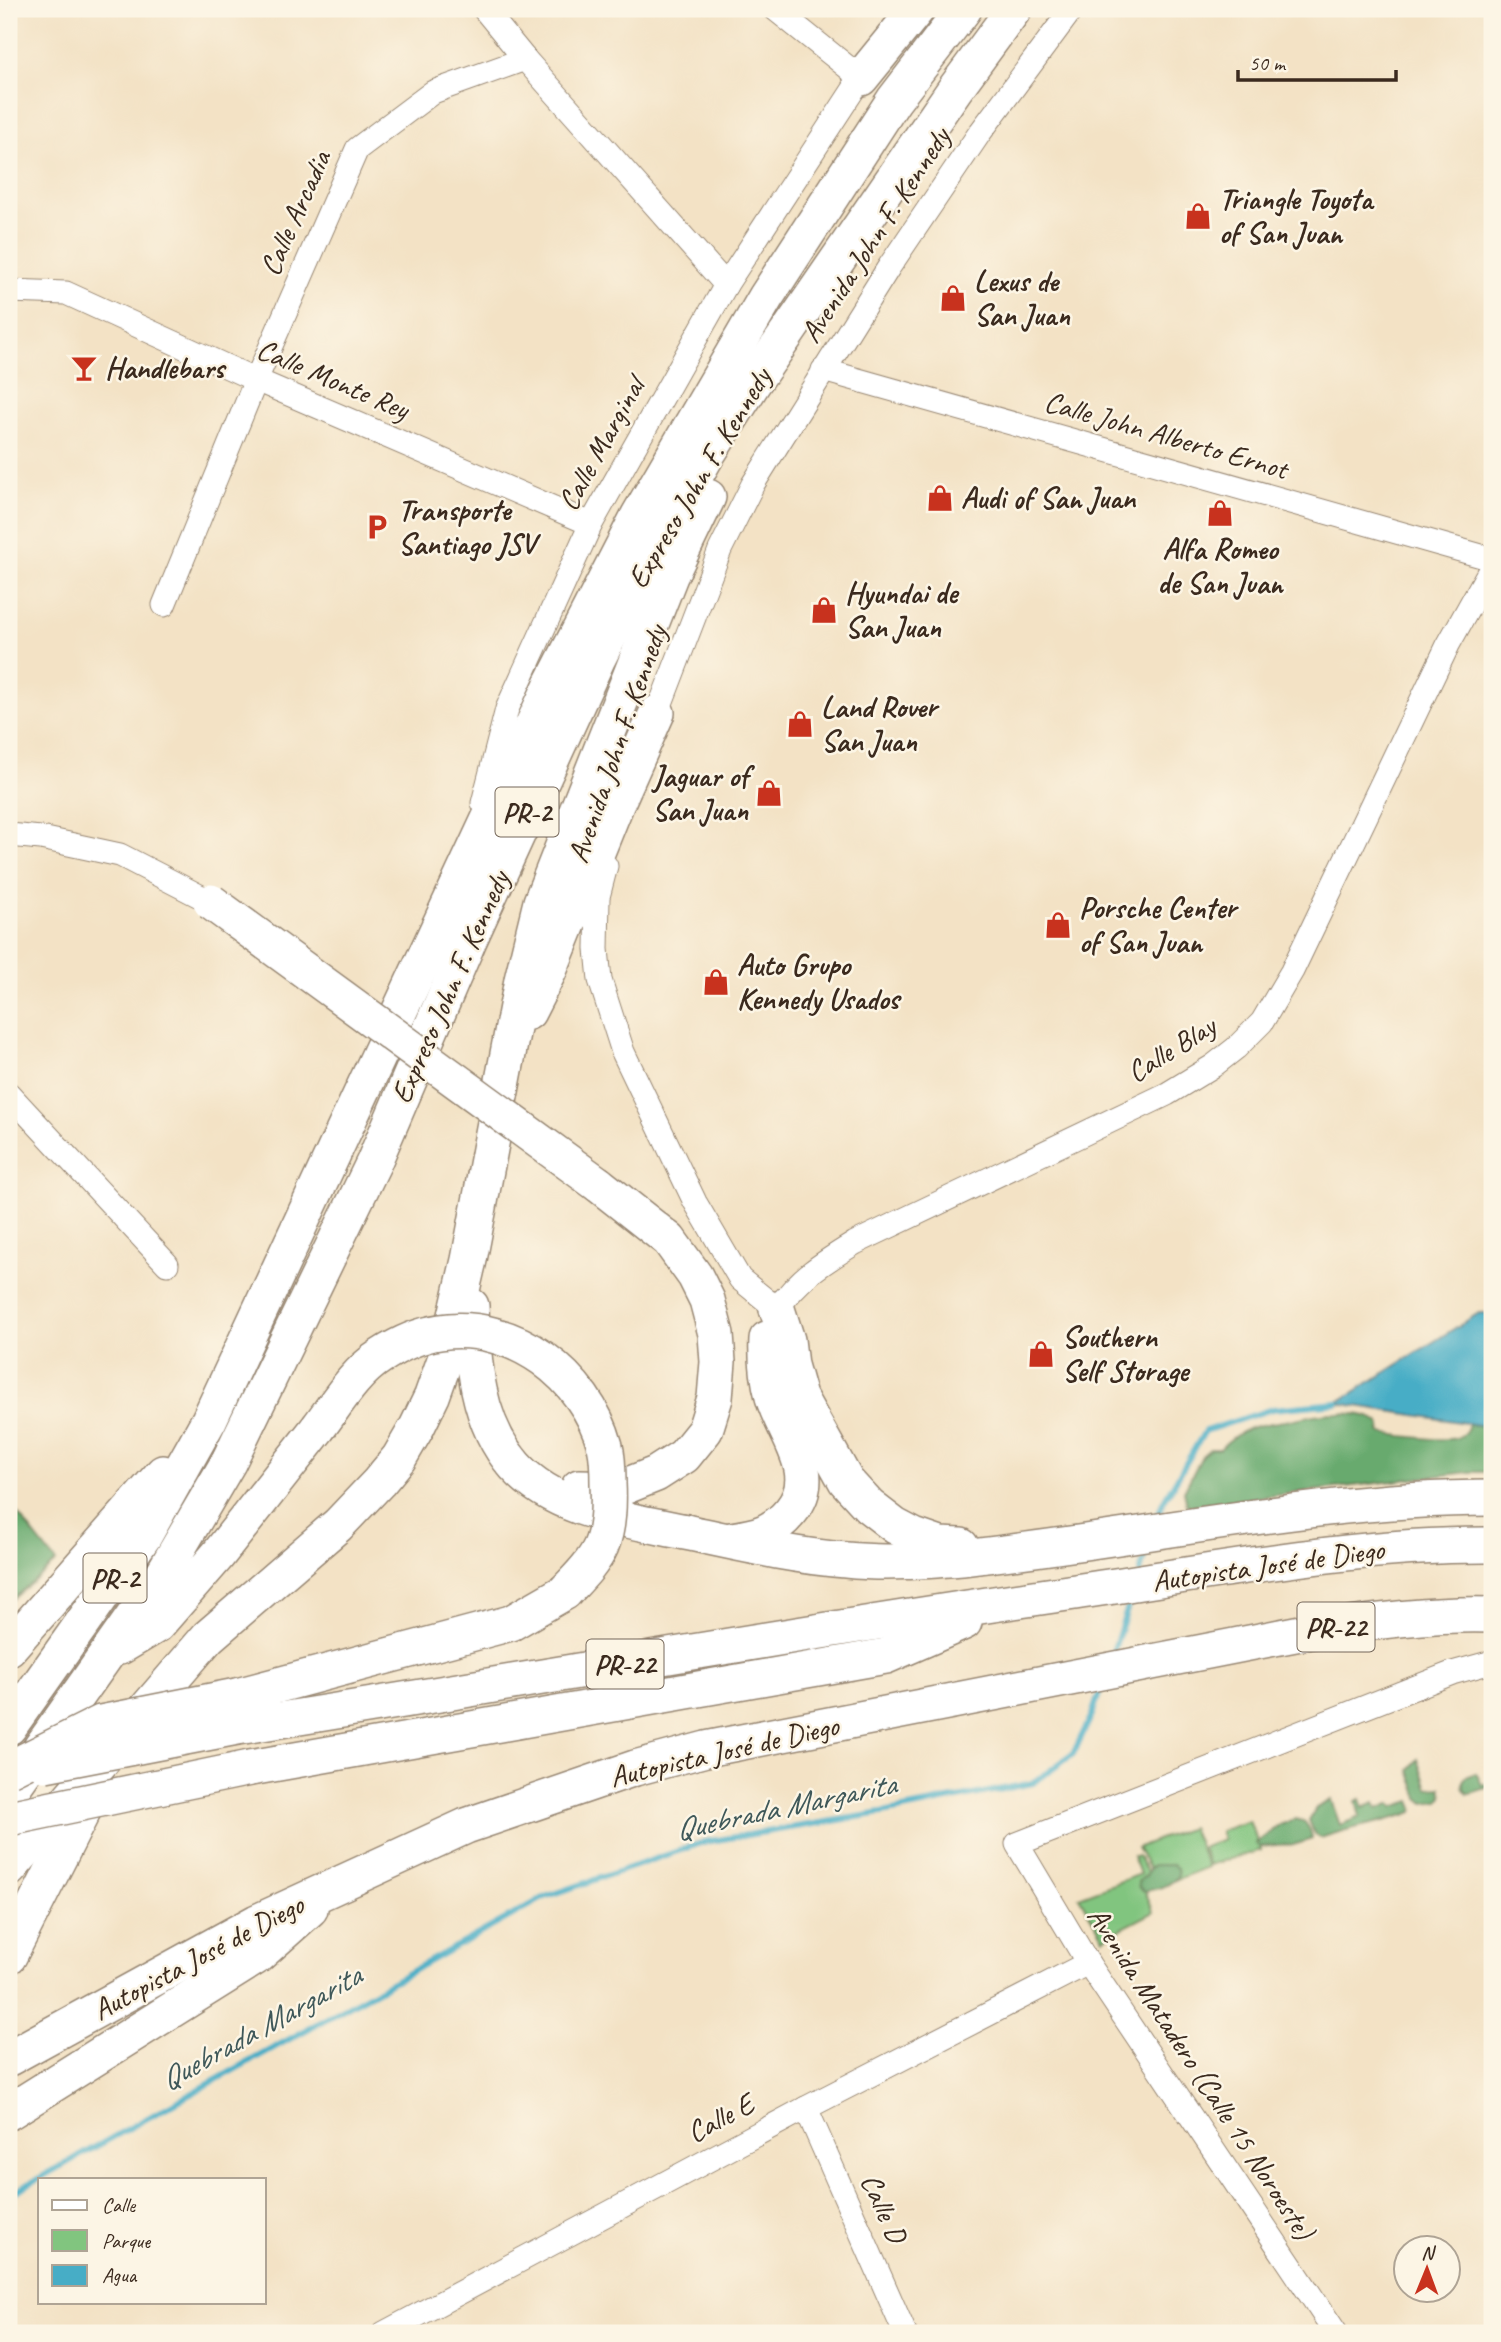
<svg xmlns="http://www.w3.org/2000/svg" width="1501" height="2342" font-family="Caveat,sans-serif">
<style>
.green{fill:#81c57f;stroke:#5e784e;stroke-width:2}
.forest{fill:#68aa6e;stroke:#526a46;stroke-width:2}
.water{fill:#47adc6;stroke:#416c72;stroke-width:2}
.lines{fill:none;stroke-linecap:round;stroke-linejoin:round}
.stream{stroke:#47adc6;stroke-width:6}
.minor-casing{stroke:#978672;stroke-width:25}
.highway-casing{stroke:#978672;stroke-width:38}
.minor{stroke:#fff;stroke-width:23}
.highway{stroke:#fff;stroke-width:35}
.highway-bridge-casing{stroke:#978672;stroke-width:38;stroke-linecap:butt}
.highway-bridge{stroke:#fff;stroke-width:35}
.labels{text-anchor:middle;stroke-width:5;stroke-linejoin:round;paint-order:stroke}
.shield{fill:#fcf5e5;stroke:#75675a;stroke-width:2}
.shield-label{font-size:28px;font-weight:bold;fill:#3b2a1e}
.poi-label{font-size:30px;font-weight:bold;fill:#3b2a1e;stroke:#fcf5e5;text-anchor:start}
.street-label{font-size:30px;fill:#3b2a1e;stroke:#fcf5e5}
.water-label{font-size:32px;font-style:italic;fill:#3f5859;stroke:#fcf5e5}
</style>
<rect width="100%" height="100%" fill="#fcf5e5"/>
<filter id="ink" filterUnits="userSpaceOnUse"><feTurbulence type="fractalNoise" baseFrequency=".0143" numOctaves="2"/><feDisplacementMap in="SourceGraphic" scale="14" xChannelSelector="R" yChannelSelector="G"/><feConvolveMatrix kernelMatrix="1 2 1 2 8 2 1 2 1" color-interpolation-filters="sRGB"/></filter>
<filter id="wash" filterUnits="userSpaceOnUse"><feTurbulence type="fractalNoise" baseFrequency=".00686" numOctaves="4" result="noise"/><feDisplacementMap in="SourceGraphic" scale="28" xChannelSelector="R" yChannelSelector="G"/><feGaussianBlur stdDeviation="1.57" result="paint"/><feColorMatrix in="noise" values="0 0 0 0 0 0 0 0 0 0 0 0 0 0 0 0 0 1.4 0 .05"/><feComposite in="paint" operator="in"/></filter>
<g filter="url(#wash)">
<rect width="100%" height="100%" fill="#f3e2c5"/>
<g class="green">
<path d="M1249 1821 1261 1850 1209 1865 1202 1848 1223 1839 1220 1831Z"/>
<path d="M1191 1828 1208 1867 1175 1880 1178 1875 1154 1865 1149 1869 1137 1848C1154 1839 1173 1835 1191 1828Z"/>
<path d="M1133 1856H1138L1147 1872 1140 1888 1145 1891 1154 1912 1104 1938 1079 1897 1140 1874Z"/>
</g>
<g class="forest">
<path d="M1330 1413C1345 1414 1372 1412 1381 1425L1380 1433C1395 1435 1448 1443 1459 1437 1465 1434 1468 1429 1469 1424L1492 1427V1472H1469L1187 1506 1184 1491 1202 1456 1210 1449H1220C1243 1425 1259 1425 1290 1420 1304 1417 1316 1414 1330 1413Z"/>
<path d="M9 1503 56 1562 9 1602Z"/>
<path d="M1418 1759 1428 1788 1441 1787 1443 1796 1439 1801 1425 1803 1419 1798 1409 1769Z"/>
<path d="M1476 1773 1482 1785 1492 1782V1786L1468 1794C1463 1789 1461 1783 1465 1777Z"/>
<path d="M1360 1799 1363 1808 1375 1803 1378 1809 1391 1803 1393 1807 1411 1801 1414 1808 1413 1812C1383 1823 1351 1827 1321 1838L1315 1835 1309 1820 1316 1808 1331 1800 1340 1825 1360 1817 1356 1801Z"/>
<path d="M1295 1819C1307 1822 1310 1827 1312 1839L1291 1846C1284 1842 1269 1847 1260 1847L1256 1843 1280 1825Z"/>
<path d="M1154 1865H1173L1177 1868 1178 1875C1172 1886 1157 1889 1145 1891L1139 1888 1138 1882 1142 1877 1146 1876 1149 1869Z"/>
</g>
<path class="water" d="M1479 1313H1492V1427L1337 1403Z"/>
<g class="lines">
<g class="stream">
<path d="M1157 1518 1163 1502 1205 1431 1272 1409 1337 1403"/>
<path d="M1140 1572 1148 1545"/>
<path d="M1111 1658 1132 1595"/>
<path d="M9 2195 545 1897 704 1842 888 1812 1033 1783 1073 1754 1092 1715 1102 1685"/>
</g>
</g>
</g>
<g filter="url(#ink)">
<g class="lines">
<defs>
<g id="minor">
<path d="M484 9 525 59 726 285"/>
<path d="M9 291 66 293 256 380 591 524"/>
<path d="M823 370 1492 559"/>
<path d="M164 605 256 380 357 149 433 92 525 59"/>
<path d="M653 724 720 550 753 484 889 267 979 134 1072 9"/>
<path d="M483 803 507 709 591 524 726 285 861 78 775 9"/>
<path d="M9 835 41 838 120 855 211 902"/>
<path d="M606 866 598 897 597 949 600 980 623 1052 695 1202 740 1279 777 1309C801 1276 821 1264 855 1243L1167 1094 1213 1066 1236 1048 1262 1022 1292 971 1448 645 1492 566"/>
<path d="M9 1094 167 1264"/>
<path d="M806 2108 905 2333"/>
<path d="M384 2333 806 2108 1088 1963"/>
<path d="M1336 2333 1088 1963 1017 1844 1452 1673 1492 1662"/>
</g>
<g id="highway">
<path d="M861 78 917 9"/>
<path d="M528 1012 549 971 616 805 657 713"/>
<path d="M471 1306C473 1361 476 1422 515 1466 557 1513 632 1520 690 1533 742 1544 793 1556 846 1560 885 1564 924 1561 962 1558 1139 1539 1314 1498 1492 1498"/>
<path d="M777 1309 787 1340 790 1365 799 1397 846 1481 869 1506 895 1526 914 1536 940 1545 961 1546"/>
<path d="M579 1487 621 1488 656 1474 684 1456 705 1430 715 1398 718 1362 716 1334 707 1300 695 1276 669 1240 598 1184"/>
<path d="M731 1540C758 1536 773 1533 791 1511 822 1474 784 1435 773 1397 768 1378 766 1359 767 1339"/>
<path d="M120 1647 157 1625 218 1555 318 1428"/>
<path d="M9 1648 163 1473"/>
<path d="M237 1696 511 1623 565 1592"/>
<path d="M9 1727 144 1536 209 1420 552 684 639 515 766 297 894 100 964 9"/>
<path d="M237 1727C517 1683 795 1632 1075 1592 1213 1572 1352 1544 1492 1545"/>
<path d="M250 1768 886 1656 964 1622"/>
<path d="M9 1793 160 1579 228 1463 374 1162 469 940 598 658 644 567 707 455 753 383 955 89 1014 9"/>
<path d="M9 1869 208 1637 338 1525 379 1482 399 1458 417 1427 432 1396 447 1354 469 1260 522 980 541 902 670 576 708 497"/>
<path d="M9 1956 93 1791"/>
<path d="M9 2058 257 1922 466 1826 635 1768 706 1749 1321 1629C1378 1621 1435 1613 1492 1615"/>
<path d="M9 2112 256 1957 310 1909"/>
</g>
</defs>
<use href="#minor" class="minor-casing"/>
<use href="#highway" class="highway-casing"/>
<use href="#minor" class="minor"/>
<use href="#highway" class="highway"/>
<defs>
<g id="highway-bridge">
<path d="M211 902 598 1184"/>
<path d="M318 1428C337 1403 354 1373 381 1356 398 1345 419 1335 440 1332 514 1321 586 1376 605 1446 608 1458 608 1471 608 1483 609 1503 609 1527 601 1546 593 1564 578 1578 565 1592"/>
<path d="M45 1764 237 1727"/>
<path d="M9 1769 101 1723 237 1696"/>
<path d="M9 1818 250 1768"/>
</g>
</defs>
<use href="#highway-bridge" class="highway-bridge-casing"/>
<use href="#highway-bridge" class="highway-bridge"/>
</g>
</g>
<defs>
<symbol id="shop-bare" viewBox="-9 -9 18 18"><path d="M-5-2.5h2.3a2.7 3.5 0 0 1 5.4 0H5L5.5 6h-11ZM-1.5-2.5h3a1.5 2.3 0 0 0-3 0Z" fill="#c8321e" stroke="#fcf5e5" stroke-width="2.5" paint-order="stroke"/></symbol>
<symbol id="bar-bare" viewBox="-9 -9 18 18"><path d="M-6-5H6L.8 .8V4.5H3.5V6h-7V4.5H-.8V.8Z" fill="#c8321e" stroke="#fcf5e5" stroke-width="2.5" paint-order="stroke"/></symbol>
<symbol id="parking-bare" viewBox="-9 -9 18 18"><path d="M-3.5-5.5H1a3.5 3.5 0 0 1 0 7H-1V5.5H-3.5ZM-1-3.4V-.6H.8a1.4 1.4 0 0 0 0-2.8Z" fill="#c8321e" stroke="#fcf5e5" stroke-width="2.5" paint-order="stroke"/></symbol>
</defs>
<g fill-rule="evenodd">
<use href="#shop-bare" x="1179" y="197" width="38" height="38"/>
<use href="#shop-bare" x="934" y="279" width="38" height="38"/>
<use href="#bar-bare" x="65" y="349" width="38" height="38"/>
<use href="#shop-bare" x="921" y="479" width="38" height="38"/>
<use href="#shop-bare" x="1201" y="494" width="38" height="38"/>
<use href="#parking-bare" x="358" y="508" width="38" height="38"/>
<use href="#shop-bare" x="805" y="591" width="38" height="38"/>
<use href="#shop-bare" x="781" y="705" width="38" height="38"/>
<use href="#shop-bare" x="750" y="774" width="38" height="38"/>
<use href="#shop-bare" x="1039" y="906" width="38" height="38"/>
<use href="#shop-bare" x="697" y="963" width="38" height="38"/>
<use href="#shop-bare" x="1022" y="1335" width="38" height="38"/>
</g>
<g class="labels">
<g class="shield">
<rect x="495.5" y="787.5" width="63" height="49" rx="5"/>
<rect x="83.5" y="1553.5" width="63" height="49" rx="5"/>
<rect x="1297.5" y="1602.5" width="77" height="49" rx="5"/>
<rect x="586.5" y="1639.5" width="77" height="49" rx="5"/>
</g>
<g class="shield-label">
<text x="527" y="822">PR-2</text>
<text x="115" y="1588">PR-2</text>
<text x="1336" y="1637">PR-22</text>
<text x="625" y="1674">PR-22</text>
</g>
<g class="poi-label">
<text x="1219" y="209">Triangle Toyota<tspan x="1219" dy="34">of San Juan</tspan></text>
<text x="974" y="291">Lexus de<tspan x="974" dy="34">San Juan</tspan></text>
<text x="105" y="378">Handlebars</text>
<text x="961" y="508">Audi of San Juan</text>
<text x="398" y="520">Transporte<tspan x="398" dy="34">Santiago JSV</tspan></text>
<text x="1220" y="559" text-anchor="middle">Alfa Romeo<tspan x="1220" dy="34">de San Juan</tspan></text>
<text x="845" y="603">Hyundai de<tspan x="845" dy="34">San Juan</tspan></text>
<text x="821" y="717">Land Rover<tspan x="821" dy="34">San Juan</tspan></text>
<text x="748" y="786" text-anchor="end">Jaguar of<tspan x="748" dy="34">San Juan</tspan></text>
<text x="1079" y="918">Porsche Center<tspan x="1079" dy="34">of San Juan</tspan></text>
<text x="737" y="975">Auto Grupo<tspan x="737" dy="34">Kennedy Usados</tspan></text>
<text x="1062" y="1347">Southern<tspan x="1062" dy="34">Self Storage</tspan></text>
</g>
<g class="street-label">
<text transform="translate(295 213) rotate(-66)" y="10">Calle Arcadia</text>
<text transform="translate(875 235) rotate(-57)" y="10">Avenida John F. Kennedy</text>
<text transform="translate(333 379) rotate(23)" y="10">Calle Monte Rey</text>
<text transform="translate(1166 435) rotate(16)" y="10">Calle John Alberto Ernot</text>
<text transform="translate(601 444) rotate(-61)" y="10">Calle Marginal</text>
<text transform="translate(699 478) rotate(-59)" y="10">Expreso John F. Kennedy</text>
<text transform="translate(617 744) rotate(-71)" y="10">Avenida John F. Kennedy</text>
<text transform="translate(450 987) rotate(-66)" y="10">Expreso John F. Kennedy</text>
<text transform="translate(1171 1049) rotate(-32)" y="10">Calle Blay</text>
<text transform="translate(1268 1565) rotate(-8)" y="10">Autopista José de Diego</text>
<text transform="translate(724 1751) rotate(-13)" y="10">Autopista José de Diego</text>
<text transform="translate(198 1957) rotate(-28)" y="10">Autopista José de Diego</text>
<text transform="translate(1201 2073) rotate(57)" y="10">Avenida Matadero (Calle 15 Noroeste)</text>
<text transform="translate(720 2118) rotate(-28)" y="10">Calle E</text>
<text transform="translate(884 2208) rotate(66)" y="10">Calle D</text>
</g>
<g class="water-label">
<text transform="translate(785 1806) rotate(-12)" y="11">Quebrada Margarita</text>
<text transform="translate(260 2027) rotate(-29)" y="11">Quebrada Margarita</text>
</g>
</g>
<rect width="1501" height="2342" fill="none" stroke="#fcf5e5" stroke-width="35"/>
<rect x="38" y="2178" width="228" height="126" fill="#fcf5e5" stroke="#afa495" stroke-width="2"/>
<rect x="52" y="2200" width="35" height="10" fill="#ffffff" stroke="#afa495" stroke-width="2"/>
<text x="102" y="2212" font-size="21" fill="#3b2a1e">Calle</text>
<rect x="52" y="2230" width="35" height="21" fill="#81c57f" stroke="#afa495" stroke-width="2"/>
<text x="102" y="2248" font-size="21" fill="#3b2a1e">Parque</text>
<rect x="52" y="2265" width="35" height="21" fill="#47adc6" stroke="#afa495" stroke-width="2"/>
<text x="102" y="2282" font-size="21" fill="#3b2a1e">Agua</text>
<g transform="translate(1427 2269) rotate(1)"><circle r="33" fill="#fcf5e5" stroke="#afa495" stroke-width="2"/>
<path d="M0-5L12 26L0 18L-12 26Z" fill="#c8321e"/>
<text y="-10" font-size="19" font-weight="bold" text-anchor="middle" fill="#3b2a1e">N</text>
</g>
<path d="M1238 70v10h158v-10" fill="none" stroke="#3b2a1e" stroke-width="3.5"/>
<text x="1249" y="70" font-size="21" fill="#3b2a1e" stroke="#fcf5e5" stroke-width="5" paint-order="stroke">50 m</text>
</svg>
